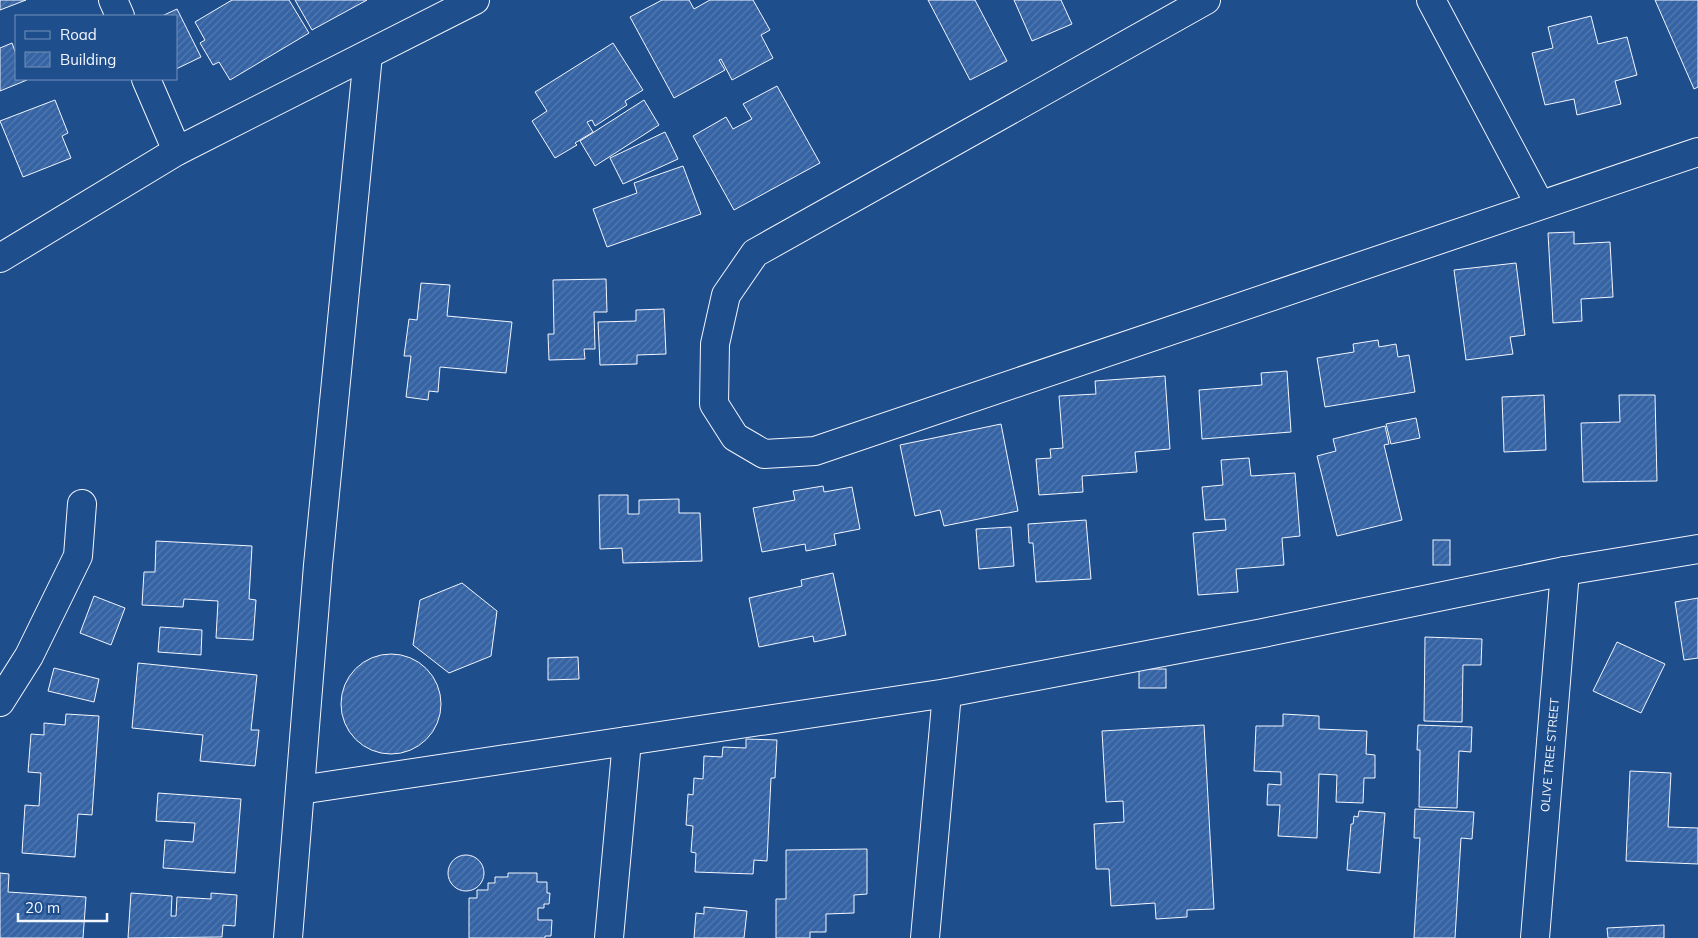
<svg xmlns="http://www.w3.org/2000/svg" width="1698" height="938" font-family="Mulish,sans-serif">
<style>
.building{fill:url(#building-hatch);stroke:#f2f6ff}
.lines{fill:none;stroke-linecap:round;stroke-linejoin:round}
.minor-casing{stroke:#f2f6ff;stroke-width:30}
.minor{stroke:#1f4e8c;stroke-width:28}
.labels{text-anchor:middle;stroke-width:4;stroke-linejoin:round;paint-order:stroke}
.street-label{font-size:12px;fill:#f2f6ff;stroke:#1f4e8c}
</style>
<defs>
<pattern id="building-hatch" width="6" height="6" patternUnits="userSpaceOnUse" patternTransform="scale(1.25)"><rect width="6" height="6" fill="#3563a3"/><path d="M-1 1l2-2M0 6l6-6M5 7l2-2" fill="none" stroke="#537ab1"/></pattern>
</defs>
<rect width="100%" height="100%" fill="#1f4e8c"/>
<g class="building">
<path d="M0 0H26L0 10Z"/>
<path d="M232 0H289L309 33 230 80 219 62 213 65 200 43 205 40 195 22Z"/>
<path d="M295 0H367L312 30Z"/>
<path d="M662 0H689L694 9 710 0H753L770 30 761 35 773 58 732 80 721 59 719 60 725 70 674 98 630 17Z"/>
<path d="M928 0H975L1007 61 970 80Z"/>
<path d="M1014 0H1061L1072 24 1032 41Z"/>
<path d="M1655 0H1698V87L1694 89Z"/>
<path d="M177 9 201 57 176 69V16H162Z"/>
<path d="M1591 16 1598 44 1627 37 1637 75 1615 81 1621 104 1577 115 1574 99 1545 105 1532 53 1553 48 1548 27Z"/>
<path d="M12 43 16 54V79L27 80 0 91V48Z"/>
<path d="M613 43 643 90 625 101 627 105 595 126 592 120 587 122 593 132 575 143 577 145 555 158 532 121 547 111 535 92Z"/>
<path d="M777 86 820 163 734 210 693 136 726 117 733 129 752 119 743 104Z"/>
<path d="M55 100 68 133 62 136 71 158 23 177 0 121Z"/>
<path d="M644 100 659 125 595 166 580 141Z"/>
<path d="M665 132 678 159 623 184 610 158Z"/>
<path d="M683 166 701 214 607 247 593 209 637 193 634 183Z"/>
<path d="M1574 232V244L1610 242 1613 297 1581 299 1582 321 1553 323 1548 233Z"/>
<path d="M1516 263 1525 335 1510 337 1513 354 1466 360 1454 270Z"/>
<path d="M606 279 607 312H594L595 349H584L585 359 549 360 548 334H554L553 280Z"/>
<path d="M421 283 450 285 447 316 512 322 506 373 440 367 438 392 429 391 428 400 406 397 411 356H404L409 319 417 320Z"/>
<path d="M664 309 666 354 637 355V364L600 365 598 322 636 321V310Z"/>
<path d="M1378 340 1379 347 1396 344 1398 357 1409 355 1415 392 1325 407 1317 358 1354 352 1353 344Z"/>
<path d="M1287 371 1291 432 1202 439 1199 390 1262 385 1261 373Z"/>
<path d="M1165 376 1170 449 1135 452 1137 472 1082 476 1083 492 1039 495 1036 459 1051 458 1050 449 1063 448 1059 396 1096 394 1095 381Z"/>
<path d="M1544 395 1546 450 1504 452 1502 397Z"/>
<path d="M1619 395H1655L1657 481 1583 482 1581 423 1620 422Z"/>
<path d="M1416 418 1420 438 1391 444 1386 424Z"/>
<path d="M1001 424 1018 511 944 526 940 510 915 516 900 445Z"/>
<path d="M1385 426 1389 444 1384 445 1402 520 1337 536 1317 456 1336 451 1333 439Z"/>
<path d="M1249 458 1251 476 1295 473 1300 536 1282 538 1284 565 1236 569 1238 592 1198 595 1193 533 1226 530 1225 519 1205 520 1202 487 1223 485 1221 460Z"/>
<path d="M823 486 824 492 852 487 860 529 834 534 836 545 806 551 805 544 762 552 753 508 795 500 793 491Z"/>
<path d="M599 495H628V514H639V500L679 499V513H700L702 561 623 563 622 548 600 549Z"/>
<path d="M1086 520 1091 579 1036 582 1033 543H1029L1028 524Z"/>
<path d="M1011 527 1014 566 979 569 976 529Z"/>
<rect x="1433" y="540" width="17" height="25"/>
<path d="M156 541 252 546 249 599 256 600 253 640 216 638 218 601 184 599 183 607 142 605 144 572H155Z"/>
<path d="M833 573 846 635 814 642 813 636 759 647 749 598 802 586 801 580Z"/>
<path d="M462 583 497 611 491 656 449 673 413 645 420 600Z"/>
<path d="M94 596 125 608 111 645 80 633Z"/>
<path d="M1698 598V658L1684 660 1675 602Z"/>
<path d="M160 627 202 630 201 655 158 652Z"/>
<path d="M1425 637 1482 639 1481 665H1463L1462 722 1424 721Z"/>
<path d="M1617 642 1665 664 1641 713 1593 691Z"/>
<circle cx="391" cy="704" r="50"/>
<path d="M578 657 579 679 548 680V658Z"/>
<path d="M138 663 257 675 251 730H259L255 766 200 761 203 735 132 728Z"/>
<path d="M54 668 99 679 94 702 48 691Z"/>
<rect x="1139" y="669" width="27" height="19"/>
<path d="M66 714 99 716 92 815 78 814 75 857 22 853 25 805 39 806 41 773 28 772 31 734 44 735V723L65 725Z"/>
<path d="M1283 714 1319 716V729L1367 731 1366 754 1375 755V778H1364L1363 803 1336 802 1337 775 1319 774 1317 838 1278 836 1280 805H1267L1268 784 1281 785V772L1254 771 1256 726H1283Z"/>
<path d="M1204 725 1214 909 1187 910V917L1156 919 1155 903 1111 906 1109 869H1096L1094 824 1124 822 1123 801 1106 802 1102 731Z"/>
<path d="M1418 725 1472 727 1471 752 1459 751 1457 808 1419 807 1420 750H1417Z"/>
<path d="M746 739 777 740 775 778H771L767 861 754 860 753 874 695 872 696 853 691 852 693 826 686 825 688 794 693 795 694 778 703 779 704 756 722 757 723 747 746 748Z"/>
<path d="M1630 771 1671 773 1668 827 1698 828V864L1626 861Z"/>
<path d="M158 793 241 799 235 873 163 868 165 840 193 842 195 823 156 821Z"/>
<path d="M1415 809 1474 812 1472 839 1461 838 1455 938H1414L1420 838H1414Z"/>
<path d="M1359 811 1385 813 1380 873 1347 870 1351 824H1353L1354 816 1358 817Z"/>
<path d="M867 849V894L854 895V913L826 914V932H810V938H776V899H786V850Z"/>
<circle cx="466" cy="873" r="18"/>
<path d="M0 873 9 874 8 892 86 897 83 938H0Z"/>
<path d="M508 873H537V882H547V893H550L549 904H544V908H538V920H552L551 936H545V938H469V898H477V890H488V883H495V877H508Z"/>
<path d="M131 893 172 896 171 916H176L177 897 211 899V893L237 895 235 926 223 925 222 937 128 938Z"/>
<path d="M704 907 747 911 744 938H694L696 913 704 914Z"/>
<path d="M1664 925V938H1608L1607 928Z"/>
</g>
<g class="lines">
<defs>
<g id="minor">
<path d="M113 0 120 16"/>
<path d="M1206 0 755 253 726 295 715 344 714 404 735 437 764 454 815 451 1698 152"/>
<path d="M1431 0 1540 205"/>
<path d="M146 79 177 151"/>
<path d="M0 258 177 151 475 0"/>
<path d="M0 702 29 656 78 556 82 504"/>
<path d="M300 790 947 693 1263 633 1565 571 1698 549"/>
<path d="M288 938 318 565 368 55"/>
<path d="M609 938 627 741"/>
<path d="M925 938 947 693"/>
<path d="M1535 938 1565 571"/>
</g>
</defs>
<use href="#minor" class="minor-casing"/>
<use href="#minor" class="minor"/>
</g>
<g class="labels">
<g class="street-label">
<text transform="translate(1550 755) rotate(-85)" y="4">OLIVE TREE STREET</text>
</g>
</g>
<rect x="15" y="15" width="162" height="65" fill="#1f4e8c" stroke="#7391ba"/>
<rect x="25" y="31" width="25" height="8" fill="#1f4e8c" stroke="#7391ba"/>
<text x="60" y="40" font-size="15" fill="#f2f6ff">Road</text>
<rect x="25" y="52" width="25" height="15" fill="url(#building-hatch)" stroke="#7391ba"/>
<text x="60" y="65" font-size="15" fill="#f2f6ff">Building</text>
<path d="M18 913v8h89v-8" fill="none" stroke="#f2f6ff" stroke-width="2.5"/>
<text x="25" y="913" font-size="15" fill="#f2f6ff" stroke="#1f4e8c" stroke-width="4" paint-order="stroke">20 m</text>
</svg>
